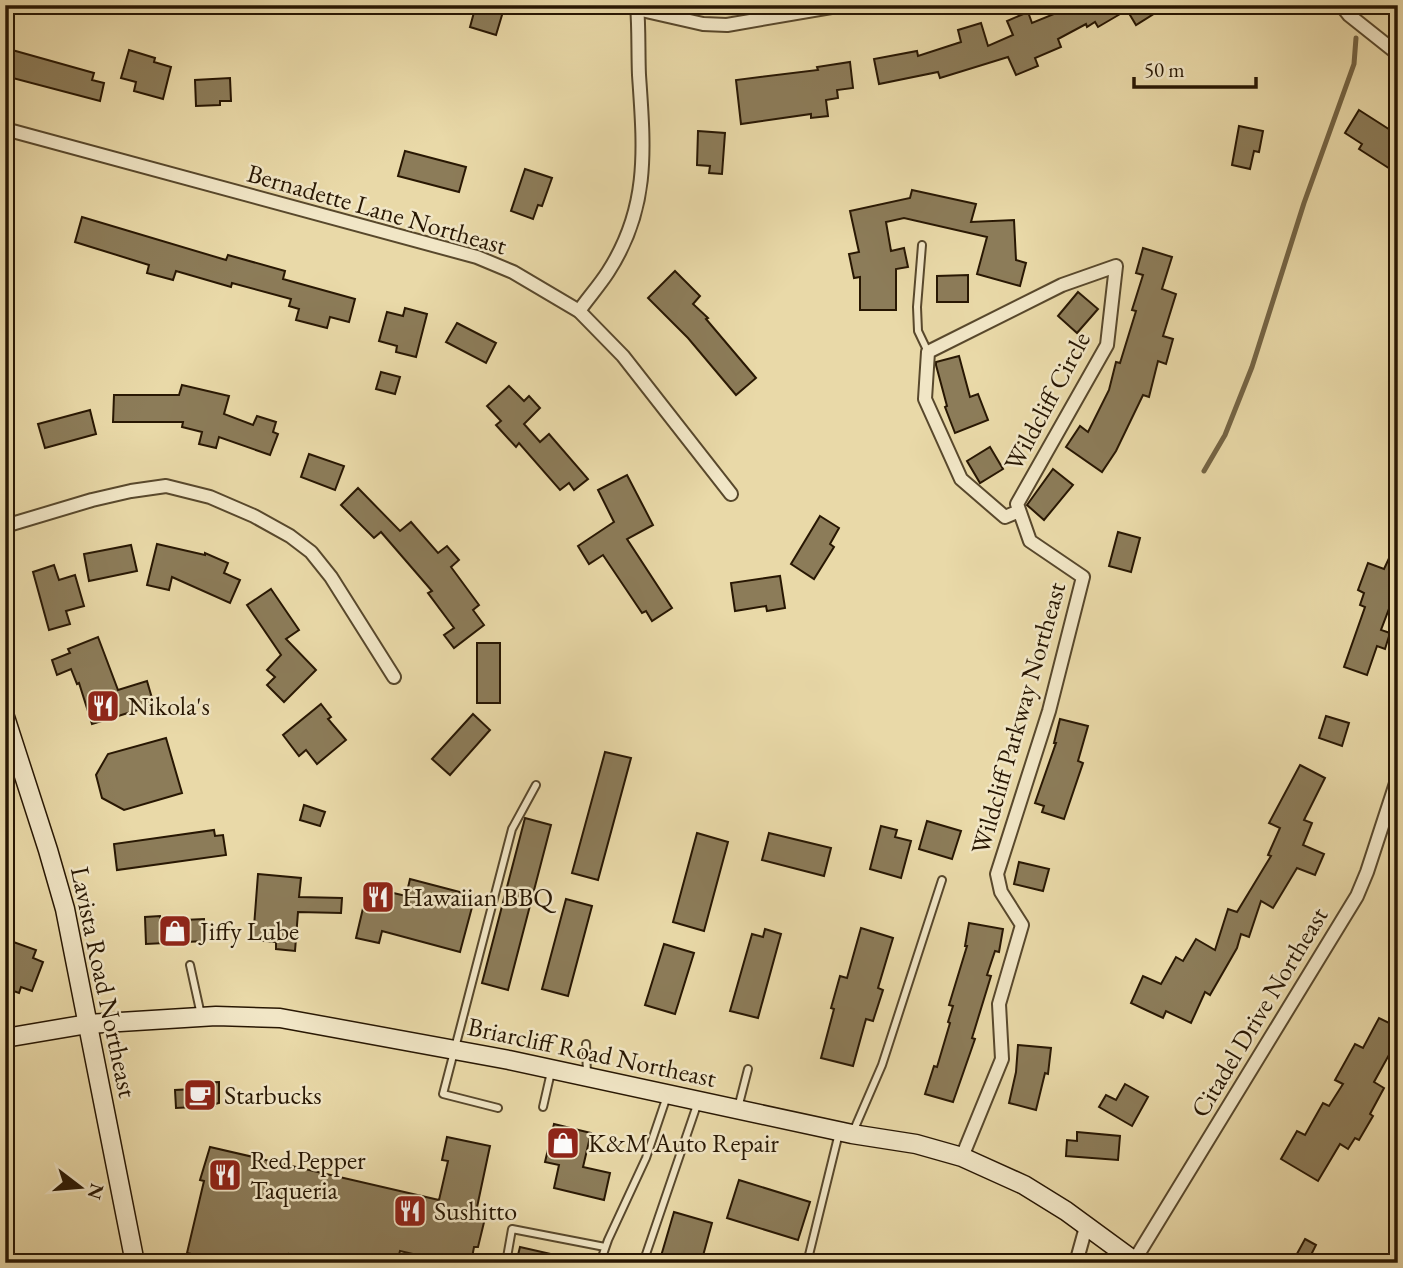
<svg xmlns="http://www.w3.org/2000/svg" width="1403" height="1268" font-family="'EB Garamond',serif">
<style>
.green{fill:#c8b88c;stroke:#786848;stroke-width:2}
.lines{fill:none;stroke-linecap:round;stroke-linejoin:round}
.stream{stroke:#746444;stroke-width:5}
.building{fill:#8c7c59;stroke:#281703;stroke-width:2}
.service-casing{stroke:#58482c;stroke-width:10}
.minor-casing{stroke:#58482c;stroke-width:16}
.secondary-casing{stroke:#281703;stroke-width:21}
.service{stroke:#f1e6c6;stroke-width:6}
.minor{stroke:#f1e6c6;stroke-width:12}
.secondary{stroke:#f1e6c6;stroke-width:18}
.labels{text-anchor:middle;stroke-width:5;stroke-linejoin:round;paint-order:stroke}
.street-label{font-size:26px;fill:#281703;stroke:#f1e6c6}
.poi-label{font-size:26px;fill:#281703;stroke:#f1e6c6;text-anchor:start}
</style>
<rect width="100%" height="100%" fill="#e9d9a8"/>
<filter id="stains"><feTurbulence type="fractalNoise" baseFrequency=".00286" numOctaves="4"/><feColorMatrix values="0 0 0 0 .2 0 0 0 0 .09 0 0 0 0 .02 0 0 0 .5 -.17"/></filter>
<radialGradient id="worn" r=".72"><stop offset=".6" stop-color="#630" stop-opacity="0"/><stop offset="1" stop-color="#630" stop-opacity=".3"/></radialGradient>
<path class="green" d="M690 5H789C757 14 720 20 690 5Z"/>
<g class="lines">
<g class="stream">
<path d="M1368 5 1369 7"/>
<path d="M1204 471 1225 435 1252 367 1304 203 1354 64 1356 38"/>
</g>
</g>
<g class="building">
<path d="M476 5H505L496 35 470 27Z"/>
<path d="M1063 5H1168L1136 25 1127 10 1098 27 1095 22 1087 27 1086 24 1058 39 1061 47 1035 58 1038 66 1016 75 1008 57 940 78 938 72 879 84 874 59 917 51 918 56 961 42 958 30 981 23 988 46 1013 35 1007 21 1028 12 1032 23 1064 10Z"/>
<path d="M5 48 94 73 92 80 104 83 100 101 5 76Z"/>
<path d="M129 50 155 58 154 62 171 67 163 99 134 91 136 82 121 78Z"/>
<path d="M850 62 853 88 837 90 838 98 826 100 828 116 811 118V114L741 124 736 80 818 70 817 67Z"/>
<path d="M230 78 231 101H220V105L196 106 195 80Z"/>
<path d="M1359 110 1398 135V174L1359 149 1362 144 1345 133Z"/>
<path d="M1239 126 1263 131 1259 152 1254 151 1250 169 1232 165Z"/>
<path d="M698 131 725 133 722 174 709 173 710 166 697 165Z"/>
<path d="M405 151 466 167 459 192 398 176Z"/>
<path d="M525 169 552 178 542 206 538 205 533 219 511 211Z"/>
<path d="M912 190 976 204 971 222 1014 220 1016 260 1026 263 1020 286 977 274 987 237 904 218 886 222 891 251 904 248 908 267 896 269V310H860V277L854 278 849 254 859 252 850 211 910 198Z"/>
<path d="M82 217 226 260 228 255 285 271 283 279 355 299 349 322 330 317 327 328 296 320 299 309 289 306 291 299 232 283 231 287 176 271 173 280 147 273 149 265 75 242Z"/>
<path d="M1143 248 1172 257 1162 289 1176 294 1163 336 1173 339 1166 364 1158 361 1149 397 1143 395 1116 451 1102 472 1066 447 1080 426 1088 432 1109 390 1116 362 1120 363 1136 311 1132 310 1143 275 1136 273Z"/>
<path d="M675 271 700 296 693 304 708 318 706 319 756 378 736 395 688 338 648 298Z"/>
<path d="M968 275V302H937V276Z"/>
<path d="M1078 292 1098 309 1077 333 1058 316Z"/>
<path d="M405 308 427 314 416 357 396 352 397 346 379 341 387 312 403 316Z"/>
<path d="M457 323 496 343 486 363 446 342Z"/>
<path d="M959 356 970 397 978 394 988 420 955 433 945 407 947 406 936 365V362Z"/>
<path d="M381 372 400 377 395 394 376 389Z"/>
<path d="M182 385 229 396 224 414 253 425 257 416 276 422 273 432 278 434 270 455 219 437 216 448 199 444 202 432 182 427 183 422H113L114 395H179Z"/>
<path d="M509 386 524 401 529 396 540 408 524 424 540 442 549 434 588 479 574 490 569 483 560 490 519 443 516 447 496 425 501 421 487 406Z"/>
<path d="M90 410 96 434 45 448 38 424Z"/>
<path d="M990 447 1003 469 980 483 967 461Z"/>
<path d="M309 454 344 466 335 490 301 477Z"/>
<path d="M1053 469 1073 485 1044 520 1027 505Z"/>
<path d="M627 475 653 525 627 539 672 608 652 621 646 611 642 613 603 555 589 564 578 546 614 522 598 490Z"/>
<path d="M358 488 400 531 411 522 438 553 447 546 459 560 451 567 479 605 473 610 484 625 454 648 444 635 454 628 428 593 432 591 381 532 374 538 341 505Z"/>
<path d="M820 516 839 528 830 544 834 547 814 579 791 564Z"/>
<path d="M1118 532 1140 538 1131 572 1109 566Z"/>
<path d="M1398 539V585L1381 630 1390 633 1385 649 1377 646 1367 675 1344 667 1365 607 1360 605 1364 593 1358 590 1368 563 1384 569Z"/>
<path d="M157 544 205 555V553L228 563 224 573 240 580 230 603 172 577 169 590 147 585Z"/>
<path d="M131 545 137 571 89 581 84 554Z"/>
<path d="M54 565 59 580 75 575 84 606 66 611 70 624 49 630 33 572Z"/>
<path d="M780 576 785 608 767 611 766 606 735 611 731 583Z"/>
<path d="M271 589 299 630 286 639 316 670 284 702 267 685 275 677 267 670 281 655 247 605Z"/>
<path d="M98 637 118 690 147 681 154 705 92 724 79 683 77 684 71 669 57 675 52 660 70 653 68 649Z"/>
<rect x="477" y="643" width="23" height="60"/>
<path d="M321 704 331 717 328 719 346 740 317 764 306 750 299 756 283 735Z"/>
<path d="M473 714 490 730 450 775 432 759Z"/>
<path d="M1326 716 1349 723 1342 746 1319 738Z"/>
<path d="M1060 719 1088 726 1078 761 1083 763 1064 819 1042 812 1044 806 1035 803 1056 743H1054Z"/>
<path d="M166 738 182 793 124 810 102 798 96 775 108 754Z"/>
<path d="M605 752 631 758 598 880 572 873Z"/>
<path d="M1300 765 1325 778 1304 820 1312 823 1303 845 1324 854 1315 875 1297 868 1273 908 1261 901 1249 937 1241 934 1237 948 1210 995 1205 992 1191 1023 1166 1011 1163 1018 1131 1003 1143 976 1161 984 1176 957 1183 961 1196 939 1215 950 1228 909 1237 912 1271 856 1268 855 1280 828 1269 823Z"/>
<path d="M304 805 325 812 320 826 300 820Z"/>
<path d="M525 818 551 825 508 990 482 983Z"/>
<path d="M927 821 961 831 952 859 919 849Z"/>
<path d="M881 826 897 830 895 837 911 841 901 878 870 869Z"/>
<path d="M214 830 215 836 223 835 226 855 117 870 114 844Z"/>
<path d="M697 833 728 842 704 931 673 922Z"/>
<path d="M769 833 831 848 824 876 762 860Z"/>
<path d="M1019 862 1049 869 1043 891 1014 884Z"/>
<path d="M258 874 301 878 299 897 342 898 341 913 298 912 295 951 276 949V942L253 940Z"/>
<path d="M410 879 475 896 460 952 382 931 379 943 356 938 368 887 406 896Z"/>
<path d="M566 899 592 906 568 996 542 989Z"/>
<path d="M160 916 161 921 204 919 205 941 146 944 145 917Z"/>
<path d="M969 923 1003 929 999 952 995 951 987 975 991 976 972 1038 975 1039 953 1102 925 1094 934 1066 937 1067 950 1023 948 1022 953 1006 949 1005 967 946H965Z"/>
<path d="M861 928 893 938 878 988 883 990 873 1021 866 1019 853 1066 821 1058 834 1009 831 1008 840 976 847 978Z"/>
<path d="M765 929 781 934 758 1018 730 1011 752 934 763 937Z"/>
<path d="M5 939 36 950 33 958 43 962 32 991 21 987 19 993 5 988Z"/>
<path d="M664 944 694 953 675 1014 645 1005Z"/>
<path d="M1398 1005V1057L1390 1053 1374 1082 1384 1088 1370 1114 1373 1116 1359 1140 1355 1138 1348 1149 1340 1144 1318 1181 1281 1159 1297 1131 1305 1135 1323 1103 1329 1106 1343 1084 1335 1080 1355 1044 1363 1048 1379 1018 1389 1023Z"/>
<path d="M1018 1045 1051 1048 1048 1074 1045 1073 1036 1110 1009 1103 1016 1072Z"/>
<path d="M219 1082V1103L215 1104V1106L176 1108 175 1090 194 1089V1083Z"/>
<path d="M1125 1084 1148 1097 1132 1126 1099 1107 1106 1095 1116 1100Z"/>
<path d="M554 1124 591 1133 583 1167 610 1173 604 1200 554 1188 559 1165 545 1162Z"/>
<path d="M1077 1132 1120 1136 1118 1160 1066 1156 1067 1140 1077 1141Z"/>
<path d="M447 1137 490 1146 476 1212 486 1214 478 1247H474L471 1263H429L430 1258 400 1251 397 1263 371 1258 370 1263H330L289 1254 287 1263H230L187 1253 204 1181 200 1180 210 1147 439 1200 448 1161 442 1160Z"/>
<path d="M739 1180 810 1202 798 1240 727 1218Z"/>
<path d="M674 1212 712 1223 701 1263H659Z"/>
<path d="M1305 1239 1316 1245 1307 1263H1292Z"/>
<path d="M520 1247 564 1257 563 1263H516Z"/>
</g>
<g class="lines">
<defs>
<g id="service">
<path d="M922 245 917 307 918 331 928 352"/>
<path d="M190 965 201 1015"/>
<path d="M586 1044 587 1076"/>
<path d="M543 1107 551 1072"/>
<path d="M498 1108 443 1094 512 829 536 785"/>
<path d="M738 1108 748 1069"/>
<path d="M853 1132 882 1065 942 880"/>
<path d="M506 1263 512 1229 605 1247"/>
<path d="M600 1263 608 1240 646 1158 667 1096"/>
<path d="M643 1263 698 1102"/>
<path d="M807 1263 839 1133"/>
</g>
<g id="minor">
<path d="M1341 5 1349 15 1398 54"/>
<path d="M637 9 703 24 727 25 843 5"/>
<path d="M5 129 477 257 513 272 579 311 623 356 731 494"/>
<path d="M579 311C588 298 599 286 608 272 650 207 644 148 639 75 638 52 639 28 637 5"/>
<path d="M5 526 92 500 131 491 166 486 210 497 254 516 290 536 311 552 331 577 394 677"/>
<path d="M962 1157 1002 1059 999 1004 1022 925 1001 892 997 874 1049 711 1083 577 1030 541 1017 504 1107 345 1116 266 1062 285 928 352 925 399 961 479 1005 517 1019 511"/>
<path d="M1134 1261 1357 896 1367 872 1398 777"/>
<path d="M1076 1263 1086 1227"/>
</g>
<g id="secondary">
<path d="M5 717 48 850 65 909 135 1263"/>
<path d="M5 1038 88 1024 216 1016 280 1018 509 1060 852 1134 916 1144 962 1157 1024 1185 1066 1211 1137 1263"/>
</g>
</defs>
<use href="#service" class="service-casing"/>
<use href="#minor" class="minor-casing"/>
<use href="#secondary" class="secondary-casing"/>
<use href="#service" class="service"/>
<use href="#minor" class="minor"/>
<use href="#secondary" class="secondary"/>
</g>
<defs>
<symbol id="restaurant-square" viewBox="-11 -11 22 22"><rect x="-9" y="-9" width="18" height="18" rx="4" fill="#8f2418" stroke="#f1e6c6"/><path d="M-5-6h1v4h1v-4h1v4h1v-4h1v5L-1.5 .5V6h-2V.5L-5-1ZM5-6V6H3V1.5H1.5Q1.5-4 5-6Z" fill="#fff"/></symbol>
<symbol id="shop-square" viewBox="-11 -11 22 22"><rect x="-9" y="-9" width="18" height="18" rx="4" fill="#8f2418" stroke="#f1e6c6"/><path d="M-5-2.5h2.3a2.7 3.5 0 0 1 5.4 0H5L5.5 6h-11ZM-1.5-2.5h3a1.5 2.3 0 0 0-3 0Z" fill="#fff"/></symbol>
<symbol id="cafe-square" viewBox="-11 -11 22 22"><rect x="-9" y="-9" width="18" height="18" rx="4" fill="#8f2418" stroke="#f1e6c6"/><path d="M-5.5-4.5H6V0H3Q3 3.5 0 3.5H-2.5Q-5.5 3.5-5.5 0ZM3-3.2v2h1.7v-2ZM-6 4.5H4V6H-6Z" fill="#fff"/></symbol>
</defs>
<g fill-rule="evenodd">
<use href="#restaurant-square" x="84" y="687" width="38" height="38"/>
<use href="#restaurant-square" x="359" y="878" width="38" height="38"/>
<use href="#shop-square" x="156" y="912" width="38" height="38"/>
<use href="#cafe-square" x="181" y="1076" width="38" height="38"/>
<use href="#shop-square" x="544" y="1124" width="38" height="38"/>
<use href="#restaurant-square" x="206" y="1156" width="38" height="38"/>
<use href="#restaurant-square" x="391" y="1192" width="38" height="38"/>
</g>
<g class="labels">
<g class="street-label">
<text transform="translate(377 209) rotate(16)" y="9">Bernadette Lane Northeast</text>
<text transform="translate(1047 401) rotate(-62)" y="9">Wildcliff Circle</text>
<text transform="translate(1018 718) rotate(-74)" y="9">Wildcliff Parkway Northeast</text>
<text transform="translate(104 982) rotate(78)" y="9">Lavista Road Northeast</text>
<text transform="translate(1259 1012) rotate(-59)" y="9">Citadel Drive Northeast</text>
<text transform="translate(592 1052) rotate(12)" y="9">Briarcliff Road Northeast</text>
</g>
<g class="poi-label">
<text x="128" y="715">Nikola's</text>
<text x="402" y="906">Hawaiian BBQ</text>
<text x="200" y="940">Jiffy Lube</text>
<text x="224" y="1104">Starbucks</text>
<text x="588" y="1152">K&amp;M Auto Repair</text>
<text x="250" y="1169">Red Pepper<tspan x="250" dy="30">Taqueria</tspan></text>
<text x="434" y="1220">Sushitto</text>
</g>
</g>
<rect width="1403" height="1268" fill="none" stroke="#e9d9a8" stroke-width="28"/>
<rect x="7" y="7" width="1389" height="1254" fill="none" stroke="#281703" stroke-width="3.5"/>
<rect x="14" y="14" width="1375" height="1240" fill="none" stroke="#281703" stroke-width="2"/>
<g transform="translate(80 1187) rotate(106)" stroke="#f1e6c6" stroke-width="5" paint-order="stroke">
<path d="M0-5L12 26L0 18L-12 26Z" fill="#281703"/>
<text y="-10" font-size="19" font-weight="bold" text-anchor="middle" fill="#281703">N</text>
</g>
<path d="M1134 77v10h122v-10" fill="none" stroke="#281703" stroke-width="3.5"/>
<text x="1144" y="77" font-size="21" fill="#281703" stroke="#f1e6c6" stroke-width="5" paint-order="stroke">50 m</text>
<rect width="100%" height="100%" filter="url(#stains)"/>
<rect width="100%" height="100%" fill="url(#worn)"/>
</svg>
